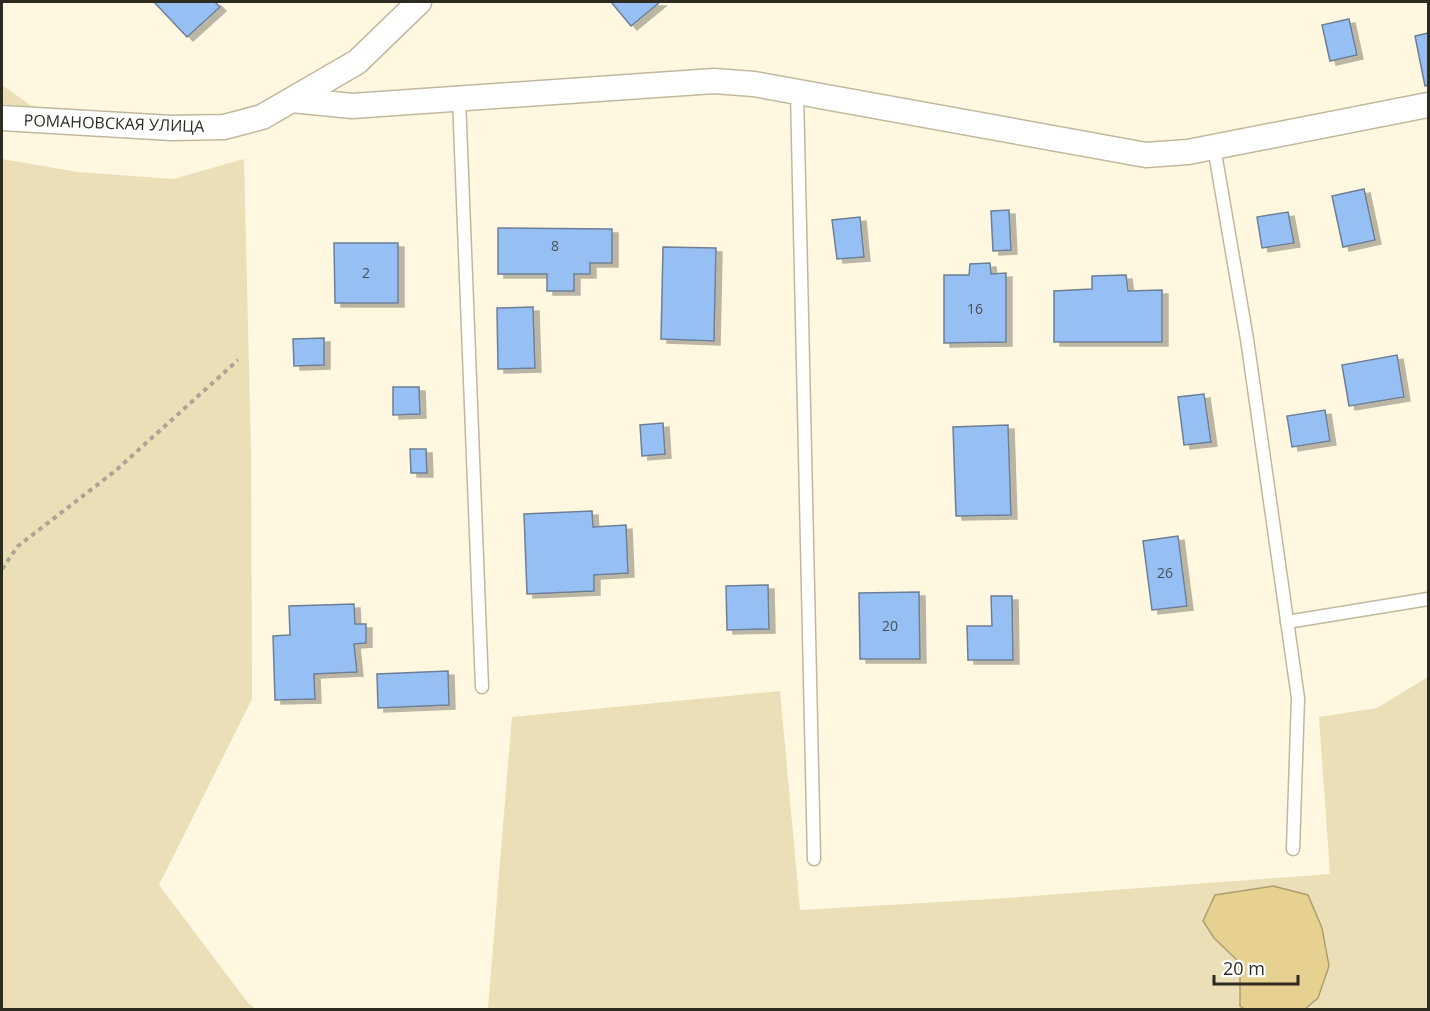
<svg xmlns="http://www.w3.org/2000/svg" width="1430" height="1011" font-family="'Open Sans',sans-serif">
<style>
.green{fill:#ebdfb8}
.water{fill:#e6d190;stroke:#af9f6e;stroke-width:1.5}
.building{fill:#96c0f4;stroke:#6d7f95;stroke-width:1.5;filter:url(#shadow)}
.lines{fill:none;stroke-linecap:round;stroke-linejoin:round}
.service-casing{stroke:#c1b89c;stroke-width:15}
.minor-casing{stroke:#c1b89c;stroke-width:27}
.path{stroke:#aba593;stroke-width:4;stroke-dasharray:4.5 4.5;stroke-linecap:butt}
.service{stroke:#fff;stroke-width:12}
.minor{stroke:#fff;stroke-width:24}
.labels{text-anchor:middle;stroke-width:6;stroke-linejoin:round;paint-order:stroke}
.number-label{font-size:14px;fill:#485055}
.street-label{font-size:16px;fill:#2e2b20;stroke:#fff}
</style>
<defs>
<filter id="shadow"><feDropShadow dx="6" dy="4" stdDeviation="0" flood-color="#0004"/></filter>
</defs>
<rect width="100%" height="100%" fill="#fff7e0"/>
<g class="green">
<path d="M2 85 33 107 2 104Z"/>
<path d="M2 159 78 172 173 179 244 159 251 451 252 699 159 885 248 1003 256 1009H2Z"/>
<path d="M1428 677V1009H1305L1318 998 1214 938 1238 961 1240 979V1006L1246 1009 484 1010 488 1008 512 717 780 691 800 910 993 899 1330 874 1319 717 1377 708Z"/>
</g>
<path class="water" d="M1273 886 1308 895 1322 928 1329 966 1318 998 1305 1009 1246 1010 1240 1006V979L1238 961 1214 938 1203 921 1215 895Z"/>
<g class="building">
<path d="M154 2H215L220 7 187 37Z"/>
<path d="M611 2H660L631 26Z"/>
<path d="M1349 19 1357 55 1330 61 1322 25Z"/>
<path d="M1428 33V85L1425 86 1415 36Z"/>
<path d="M1364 189 1375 240 1343 247 1332 196Z"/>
<path d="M1009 210 1011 250 993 251 991 211Z"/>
<path d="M1288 212 1294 243 1262 248 1257 217Z"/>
<path d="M860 217 864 257 837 259 832 220Z"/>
<path d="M498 228 612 229V263H590V274H574V291H547V274H498Z"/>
<path d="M334 243H398V303H335Z"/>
<path d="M663 247 716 248 714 341 661 339Z"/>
<path d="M990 263 991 274 1006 273V342L944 343V275H969L970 264Z"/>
<path d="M1126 275 1128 291 1162 290V342H1054V291L1092 289V276Z"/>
<path d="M533 307 535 368 498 369 497 308Z"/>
<path d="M324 338V365L294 366 293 339Z"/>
<path d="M1397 355 1404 397 1349 406 1342 365Z"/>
<path d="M393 387H419L420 414 393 415Z"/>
<path d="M1204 394 1211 442 1184 445 1178 397Z"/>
<path d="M1325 410 1330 441 1292 447 1287 416Z"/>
<path d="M663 423 665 454 642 456 640 425Z"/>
<path d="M1008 425 1011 515 956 516 953 427Z"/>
<path d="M410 449H426L427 473H411Z"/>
<path d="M592 511 593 527 626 525 628 573 594 575V591L527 594 524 514Z"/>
<path d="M1178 536 1187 606 1152 610 1143 541Z"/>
<path d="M768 585 769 629 727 630 726 586Z"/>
<path d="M919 592 920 659H860L859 593Z"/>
<path d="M991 596H1012L1013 660H968L967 626H992Z"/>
<path d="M354 604 355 624H366V643L354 644 357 672 314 674 315 699 275 700 273 636 290 635 289 606Z"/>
<path d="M448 671 449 705 378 708 377 674Z"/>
</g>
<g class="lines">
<defs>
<g id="service">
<path d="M797 92 814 859"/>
<path d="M459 98 482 687"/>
<path d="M1214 147 1247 339 1298 698 1293 849"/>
<path d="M1287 622 1428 599"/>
</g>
<g id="minor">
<path d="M292 100 352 106 714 81 754 84 1146 155 1188 152 1428 105"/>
<path d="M2 118 172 128 224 127 262 117 357 62 419 2"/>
</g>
</defs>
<use href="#service" class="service-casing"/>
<use href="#minor" class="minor-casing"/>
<path class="path" d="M2 569 18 546 114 472 238 360"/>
<use href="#service" class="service"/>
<use href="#minor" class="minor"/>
</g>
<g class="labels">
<g class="number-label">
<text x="555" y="251">8</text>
<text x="366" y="278">2</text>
<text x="975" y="314">16</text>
<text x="1165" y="578">26</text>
<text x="890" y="631">20</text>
</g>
<g class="street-label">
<text transform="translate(114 123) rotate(2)" y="6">РОМАНОВСКАЯ УЛИЦА</text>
</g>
</g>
<rect width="1430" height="1011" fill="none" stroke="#2e2b20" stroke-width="6"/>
<path d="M1214 975v9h84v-9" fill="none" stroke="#2e2b20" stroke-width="3"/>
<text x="1223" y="975" font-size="18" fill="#2e2b20" stroke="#ffffff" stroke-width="4.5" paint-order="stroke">20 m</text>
</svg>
